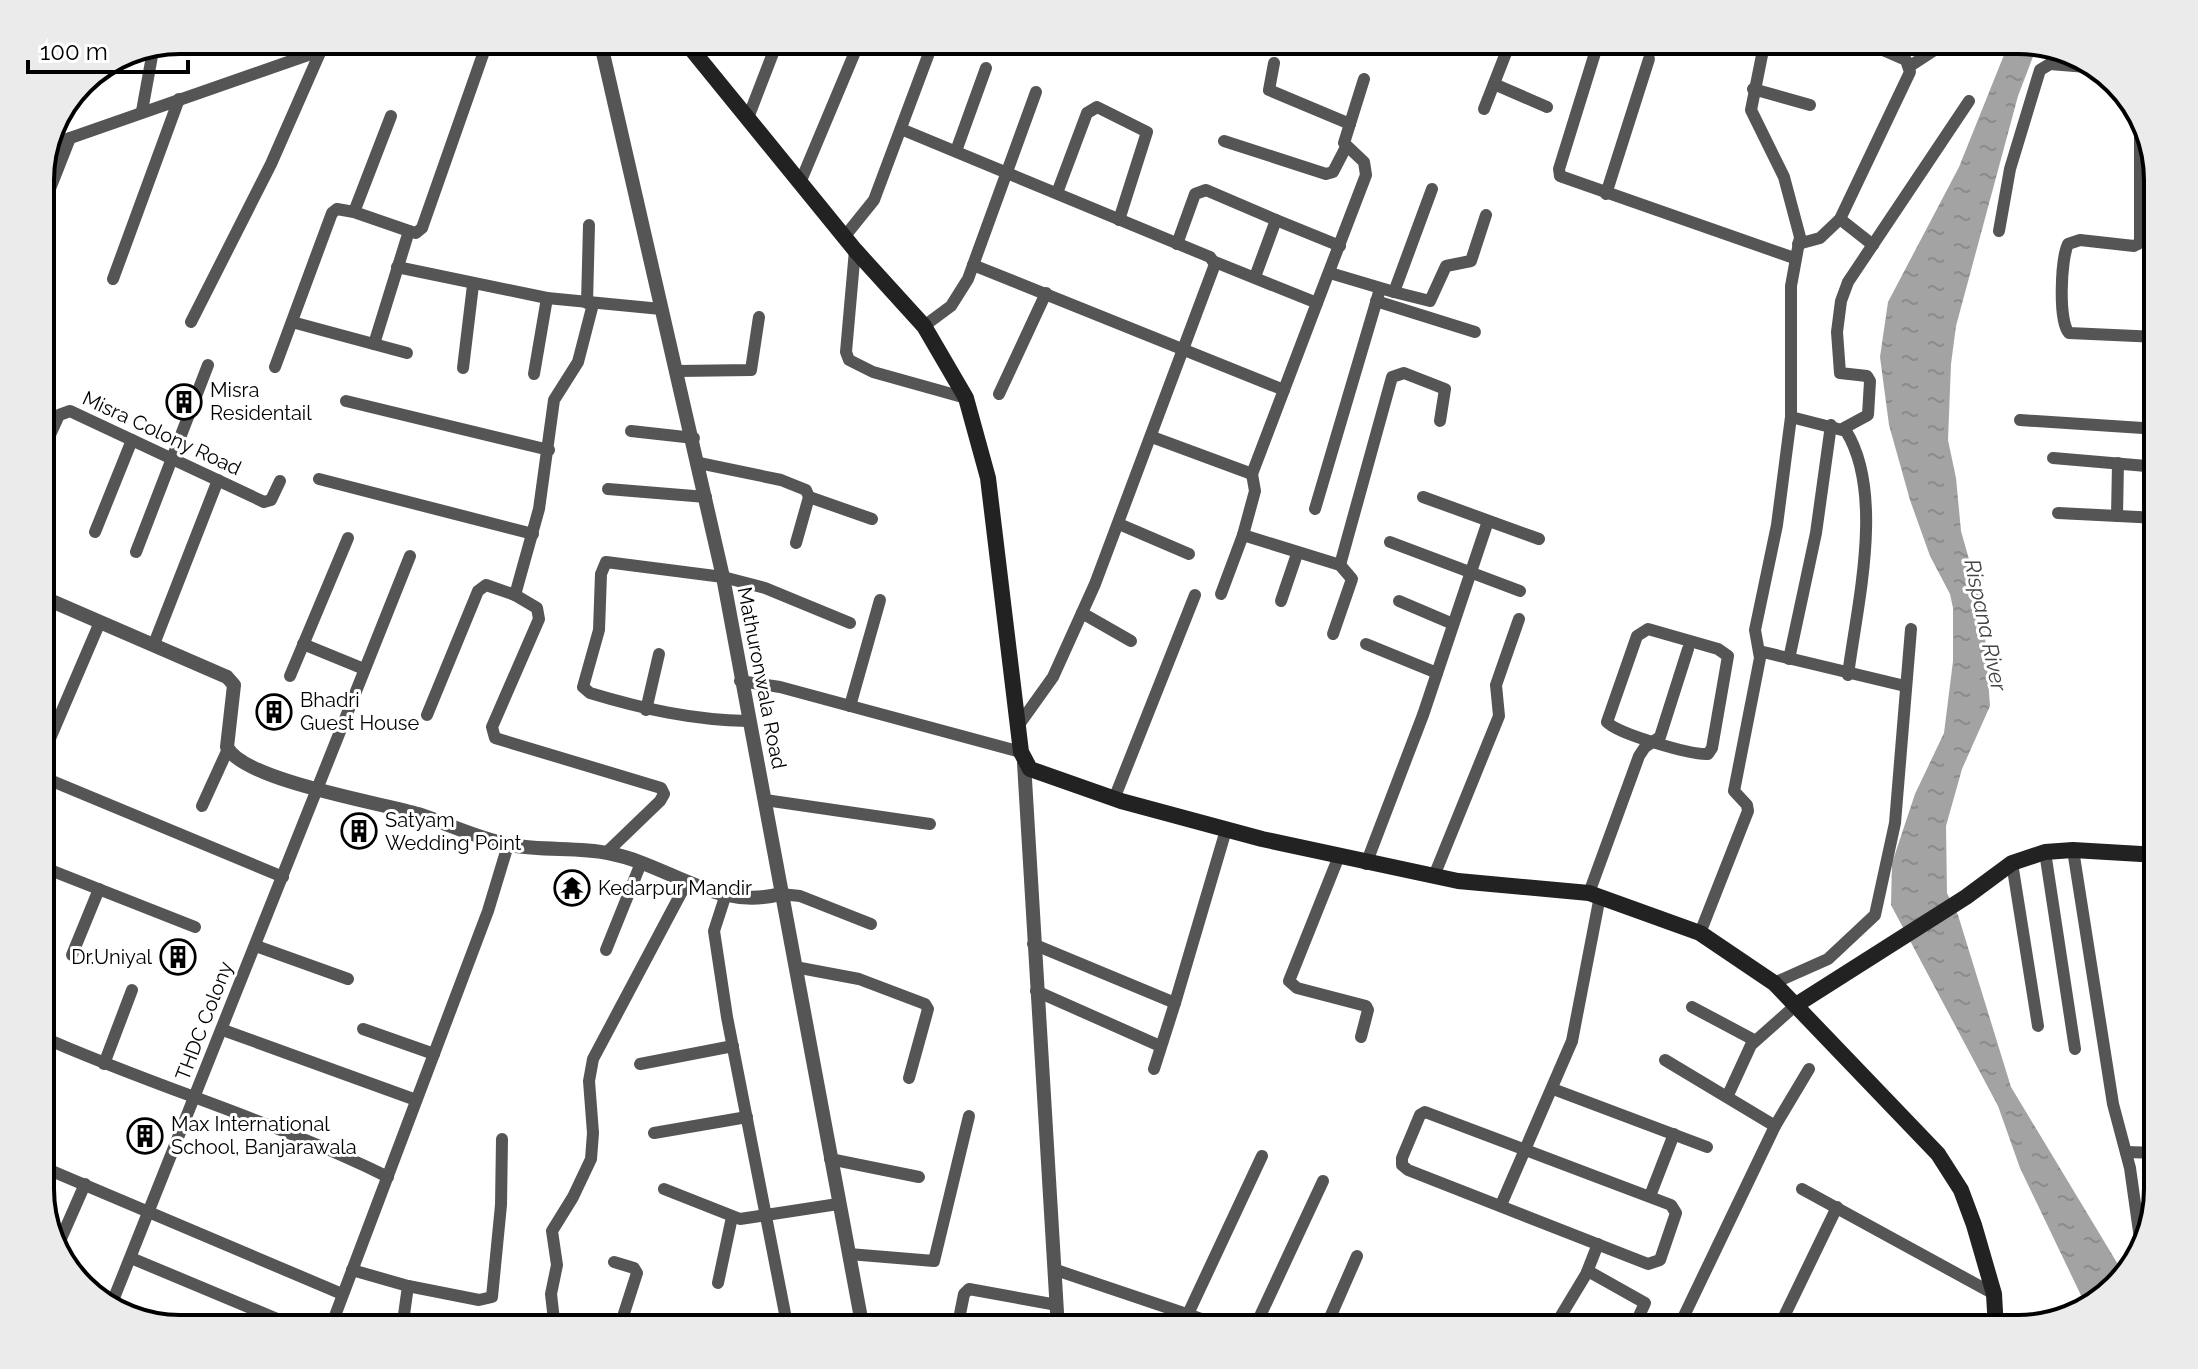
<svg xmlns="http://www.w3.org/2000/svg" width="2198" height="1369" font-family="Raleway,sans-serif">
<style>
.water{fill:url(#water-ripples)}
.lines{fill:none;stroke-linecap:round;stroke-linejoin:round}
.minor{stroke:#555;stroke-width:12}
.tertiary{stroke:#555;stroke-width:14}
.secondary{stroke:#222;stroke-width:16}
.labels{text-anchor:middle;stroke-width:6;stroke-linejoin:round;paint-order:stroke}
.poi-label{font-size:20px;fill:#000;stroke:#fff;text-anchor:start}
.street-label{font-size:20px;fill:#000;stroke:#fff}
.water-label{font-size:22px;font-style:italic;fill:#444;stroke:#fff}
.rim{fill:none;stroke:#000;stroke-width:4}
</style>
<defs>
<pattern id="water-ripples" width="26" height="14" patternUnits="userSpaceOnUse" patternTransform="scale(2)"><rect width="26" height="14" fill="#a3a3a3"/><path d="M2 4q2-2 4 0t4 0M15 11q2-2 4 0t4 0" fill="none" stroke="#8b8b8b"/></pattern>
</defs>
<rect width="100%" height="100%" fill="#fff"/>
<path class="water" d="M2010 40 2037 46 2018 96 1956 326 1951 364 1948 440 1956 478 1961 531 1983 609 1990 706 1962 769 1946 826 1947 893 1958 915 2011 1087 2125 1276 2088 1310 2020 1168 1998 1106 1891 905 1892 863 1915 794 1944 733 1953 661V608L1950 594 1930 556 1910 500 1889 425 1880 357 1888 302 1959 167Z"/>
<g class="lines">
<g class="minor">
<path d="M1599 40 1559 169 1560 176 1794 258"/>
<path d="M136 49 152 53"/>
<path d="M1274 63 1269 90 1350 124"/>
<path d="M1910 66 1933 51 1940 40"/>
<path d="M1494 84 1547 107"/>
<path d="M1753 89 1810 105"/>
<path d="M1484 109 1511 40"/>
<path d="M142 111 154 45"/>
<path d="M2140 114V243L2134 246 2080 240 2068 244C2061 259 2058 321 2069 333L2158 337"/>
<path d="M391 116 354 212 409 231"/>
<path d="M748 118 778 40"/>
<path d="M901 129 1210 257 1215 264 1095 584 1053 677 1018 726"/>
<path d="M1224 141 1326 174 1333 172 1346 147"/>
<path d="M53 144 351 40"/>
<path d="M956 151 986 68"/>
<path d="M800 183 860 40"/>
<path d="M1057 193 1087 113 1097 107 1147 132 1119 220"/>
<path d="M1606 194 1649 59"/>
<path d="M40 214 70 138"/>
<path d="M1840 219 1873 245"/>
<path d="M1276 220 1340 246"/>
<path d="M1999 231 2010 169 2040 70 2050 64 2099 68"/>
<path d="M845 236 874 200 932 45"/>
<path d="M1177 244 1195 194 1206 190 1276 220 1255 277"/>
<path d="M1798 244 1820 238 1840 219 1910 72 1906 60 1860 40"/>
<path d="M855 250 846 352 849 360 873 372 966 398"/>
<path d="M973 265 1284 390"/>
<path d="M397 267 547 298 661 309"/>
<path d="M1330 273 1394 292 1432 189"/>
<path d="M113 279 179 99"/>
<path d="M1394 292 1430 301 1446 266 1471 261 1486 215"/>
<path d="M1376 301 1475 332"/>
<path d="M587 303 589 225"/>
<path d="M1317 303 1366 175 1364 162 1344 143 1364 79"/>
<path d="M593 304 578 362 554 400 539 509 515 595 537 608 539 619 492 727 495 738 661 788 664 794 660 801 606 853"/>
<path d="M191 322 271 164 322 48"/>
<path d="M292 322 407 353"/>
<path d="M924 326 951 306 968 279 1036 92"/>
<path d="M374 344 409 231 416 233 422 228 488 40"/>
<path d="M275 367 332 213 337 209 354 212"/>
<path d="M463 368 473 285"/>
<path d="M678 371 751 370 759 317"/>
<path d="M534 374 547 298"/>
<path d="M999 394 1046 293"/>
<path d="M346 401 549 450"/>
<path d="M1791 417 1846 431C1885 494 1857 605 1848 675"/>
<path d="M2020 420 2158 429"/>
<path d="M1844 428 1868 415 1870 381 1867 376 1840 373 1837 332 1841 301 1848 282 1969 101"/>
<path d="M631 431 694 438"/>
<path d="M1152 437 1252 474 1317 303 1215 262"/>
<path d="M40 457 59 415 70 411 264 502 271 500 280 481"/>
<path d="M2053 458 2158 467"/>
<path d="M699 463 781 480 806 490 809 497 796 543"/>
<path d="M1252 474 1255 491 1243 535 1340 565 1392 377 1404 373 1445 389 1440 421"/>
<path d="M319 479 533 534"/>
<path d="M608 489 706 497"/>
<path d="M809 497 872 519"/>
<path d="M1423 497 1539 539"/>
<path d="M1315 509 1380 289"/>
<path d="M2058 513 2158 518"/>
<path d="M2117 516 2118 463"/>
<path d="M1119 524 1189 554"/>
<path d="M95 532 132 440"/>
<path d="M1390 542 1520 591"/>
<path d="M136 552 208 365"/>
<path d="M1221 594 1243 535"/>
<path d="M1281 601 1297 554"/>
<path d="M1399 601 1453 624"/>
<path d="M1082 613 1131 641"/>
<path d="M1648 629 1718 649 1728 656 1712 748 1708 754C1691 755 1618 734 1607 722L1637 636Z"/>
<path d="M1333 634 1352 579 1340 565"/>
<path d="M154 644 218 480"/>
<path d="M303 644 364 669"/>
<path d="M1366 644 1437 673"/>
<path d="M1759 651 1905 686"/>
<path d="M1789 659 1816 533 1831 425"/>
<path d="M290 676 348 538"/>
<path d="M740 681 780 687 1021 752"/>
<path d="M850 706 880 600"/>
<path d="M646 710 659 654"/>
<path d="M427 715 478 591 486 585 515 595"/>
<path d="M748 721C693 720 643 709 590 693L583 687 599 630 601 574 606 562 723 577 765 588 850 623"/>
<path d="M40 762 100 622"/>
<path d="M40 776 283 877"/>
<path d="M1114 799 1195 595"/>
<path d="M765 800 930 824"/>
<path d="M202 806 228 749"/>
<path d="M2073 850 2113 1104 2130 1168 2141 1246"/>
<path d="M2045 852 2075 1049"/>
<path d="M1339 856 1289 981 1297 988 1366 1006 1368 1010 1361 1037"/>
<path d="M2012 863 2038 1026"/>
<path d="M1366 864 1423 715 1488 521"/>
<path d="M40 866 195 927"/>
<path d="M1434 876 1499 716 1496 685 1519 619"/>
<path d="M1589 893 1639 756 1645 747 1660 737 1688 649"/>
<path d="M781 894 800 896 871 924"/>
<path d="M725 897 714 931 727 1017 788 1329"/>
<path d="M1700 933 1748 811 1747 805 1734 791 1760 658 1755 630 1777 525 1791 417V286L1800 237 1784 177 1751 110 1765 40"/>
<path d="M1033 944 1175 1003 1226 830"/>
<path d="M256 946 348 979"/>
<path d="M606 950 641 863"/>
<path d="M72 955 99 889"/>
<path d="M795 967 859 979 925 1004 928 1009 909 1078"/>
<path d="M1774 983 1828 959 1875 915 1895 823 1911 629"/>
<path d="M1036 991 1160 1046"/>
<path d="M1692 1007 1754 1040"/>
<path d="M363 1029 434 1054"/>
<path d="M223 1030 416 1100"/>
<path d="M40 1036C154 1087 275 1121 388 1177"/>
<path d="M1665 1060 1775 1126 1683 1318"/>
<path d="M104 1064 132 990"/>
<path d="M640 1064 733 1046"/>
<path d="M1154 1069 1175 1003"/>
<path d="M1553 1089 1707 1147"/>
<path d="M1728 1095 1751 1045 1796 1005"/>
<path d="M1425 1112 1671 1205 1676 1213 1660 1260 1648 1264 1408 1170 1402 1165V1158L1420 1115Z"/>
<path d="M1775 1126 1809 1069"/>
<path d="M654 1133 747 1117"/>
<path d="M2126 1152 2158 1153"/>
<path d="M830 1159 919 1177"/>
<path d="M40 1166 342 1294"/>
<path d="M664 1189 740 1219 838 1204"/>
<path d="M1802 1189 1994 1294"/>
<path d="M1650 1196 1674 1134"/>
<path d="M1501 1205 1572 1041 1600 896"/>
<path d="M56 1250 85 1184"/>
<path d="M849 1254 934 1261 969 1116"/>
<path d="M131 1258 301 1329"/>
<path d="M614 1262 634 1268 637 1273 619 1329"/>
<path d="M352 1270 408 1286 402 1329"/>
<path d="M1056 1270 1231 1329"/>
<path d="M1587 1272 1598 1244"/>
<path d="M718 1283 732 1217"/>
<path d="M408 1286 479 1300 492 1297 501 1205 502 1139"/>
<path d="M110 1308 410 556"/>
<path d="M1188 1314 1262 1156"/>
<path d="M622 1319 649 1329"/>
<path d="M330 1329 488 911 508 845"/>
<path d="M555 1329 551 1294 557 1265 552 1231 573 1197 591 1159 593 1133 589 1081 593 1059 687 882"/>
<path d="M957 1329 964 1294 969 1289 1057 1305"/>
<path d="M1254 1329 1323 1181"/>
<path d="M1325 1329 1357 1256"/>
<path d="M1553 1329 1588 1271 1645 1303 1633 1329"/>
<path d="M1778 1329 1837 1207"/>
</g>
<g class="tertiary">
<path d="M600 40 723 577 863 1329"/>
<path d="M40 596 227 677 234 685 227 747C243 780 380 803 418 814 449 824 479 839 511 845 543 851 576 847 608 853 671 865 714 911 781 894"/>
<path d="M1024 763 1058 1329"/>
</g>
<g class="secondary">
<path d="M684 40 855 250 924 326 966 398 988 478 1021 752 1030 769 1121 801 1262 839 1458 881 1589 893 1700 933 1774 983 1938 1154 1961 1190 1974 1225 1994 1294 1996 1329"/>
<path d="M1796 1005 1966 897 2012 863 2045 852 2073 850 2158 855"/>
</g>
</g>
<defs>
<symbol id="building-ring" viewBox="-11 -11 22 22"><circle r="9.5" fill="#fff" stroke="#000" stroke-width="1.5"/><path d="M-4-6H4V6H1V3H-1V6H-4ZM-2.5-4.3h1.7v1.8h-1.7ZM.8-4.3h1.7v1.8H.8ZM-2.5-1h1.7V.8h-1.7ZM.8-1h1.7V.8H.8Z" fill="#000"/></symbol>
<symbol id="temple-ring" viewBox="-11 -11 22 22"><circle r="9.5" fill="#fff" stroke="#000" stroke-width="1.5"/><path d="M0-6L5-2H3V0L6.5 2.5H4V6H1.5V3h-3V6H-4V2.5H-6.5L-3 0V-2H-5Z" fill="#000"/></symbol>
</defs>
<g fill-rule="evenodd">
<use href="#building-ring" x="164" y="382" width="40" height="40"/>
<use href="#building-ring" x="254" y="692" width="40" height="40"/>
<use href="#building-ring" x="339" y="811" width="40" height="40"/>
<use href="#temple-ring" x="552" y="868" width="40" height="40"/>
<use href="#building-ring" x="158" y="937" width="40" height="40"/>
<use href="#building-ring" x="125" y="1116" width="40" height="40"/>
</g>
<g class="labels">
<g class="poi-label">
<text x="210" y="397">Misra<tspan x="210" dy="23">Residentail</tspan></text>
<text x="300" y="707">Bhadri<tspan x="300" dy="23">Guest House</tspan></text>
<text x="385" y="827">Satyam<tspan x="385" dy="23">Wedding Point</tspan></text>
<text x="598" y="895">Kedarpur Mandir</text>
<text x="152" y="964" text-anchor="end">Dr.Uniyal</text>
<text x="171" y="1131">Max International<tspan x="171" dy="23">School, Banjarawala</tspan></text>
</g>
<g class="street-label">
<text transform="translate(162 433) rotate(25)" y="7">Misra Colony Road</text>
<text transform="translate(762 678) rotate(79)" y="7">Mathuronwala Road</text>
<text transform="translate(204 1021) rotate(-69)" y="7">THDC Colony</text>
</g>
<g class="water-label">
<text transform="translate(1986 625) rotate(78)" y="8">Rispana River</text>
</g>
</g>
<path d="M0 0H2198V1369H0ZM180 54H2018A126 126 0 0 1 2144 180V1189A126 126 0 0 1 2018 1315H180A126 126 0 0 1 54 1189V180A126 126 0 0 1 180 54Z" fill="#ebebeb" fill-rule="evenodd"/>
<path class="rim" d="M180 54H2018A126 126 0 0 1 2144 180V1189A126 126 0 0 1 2018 1315H180A126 126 0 0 1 54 1189V180A126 126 0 0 1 180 54Z"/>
<path d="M28 60v12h160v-12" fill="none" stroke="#000000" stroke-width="4"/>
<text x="40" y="60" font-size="24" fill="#000000" stroke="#ffffff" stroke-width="6" paint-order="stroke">100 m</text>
</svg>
